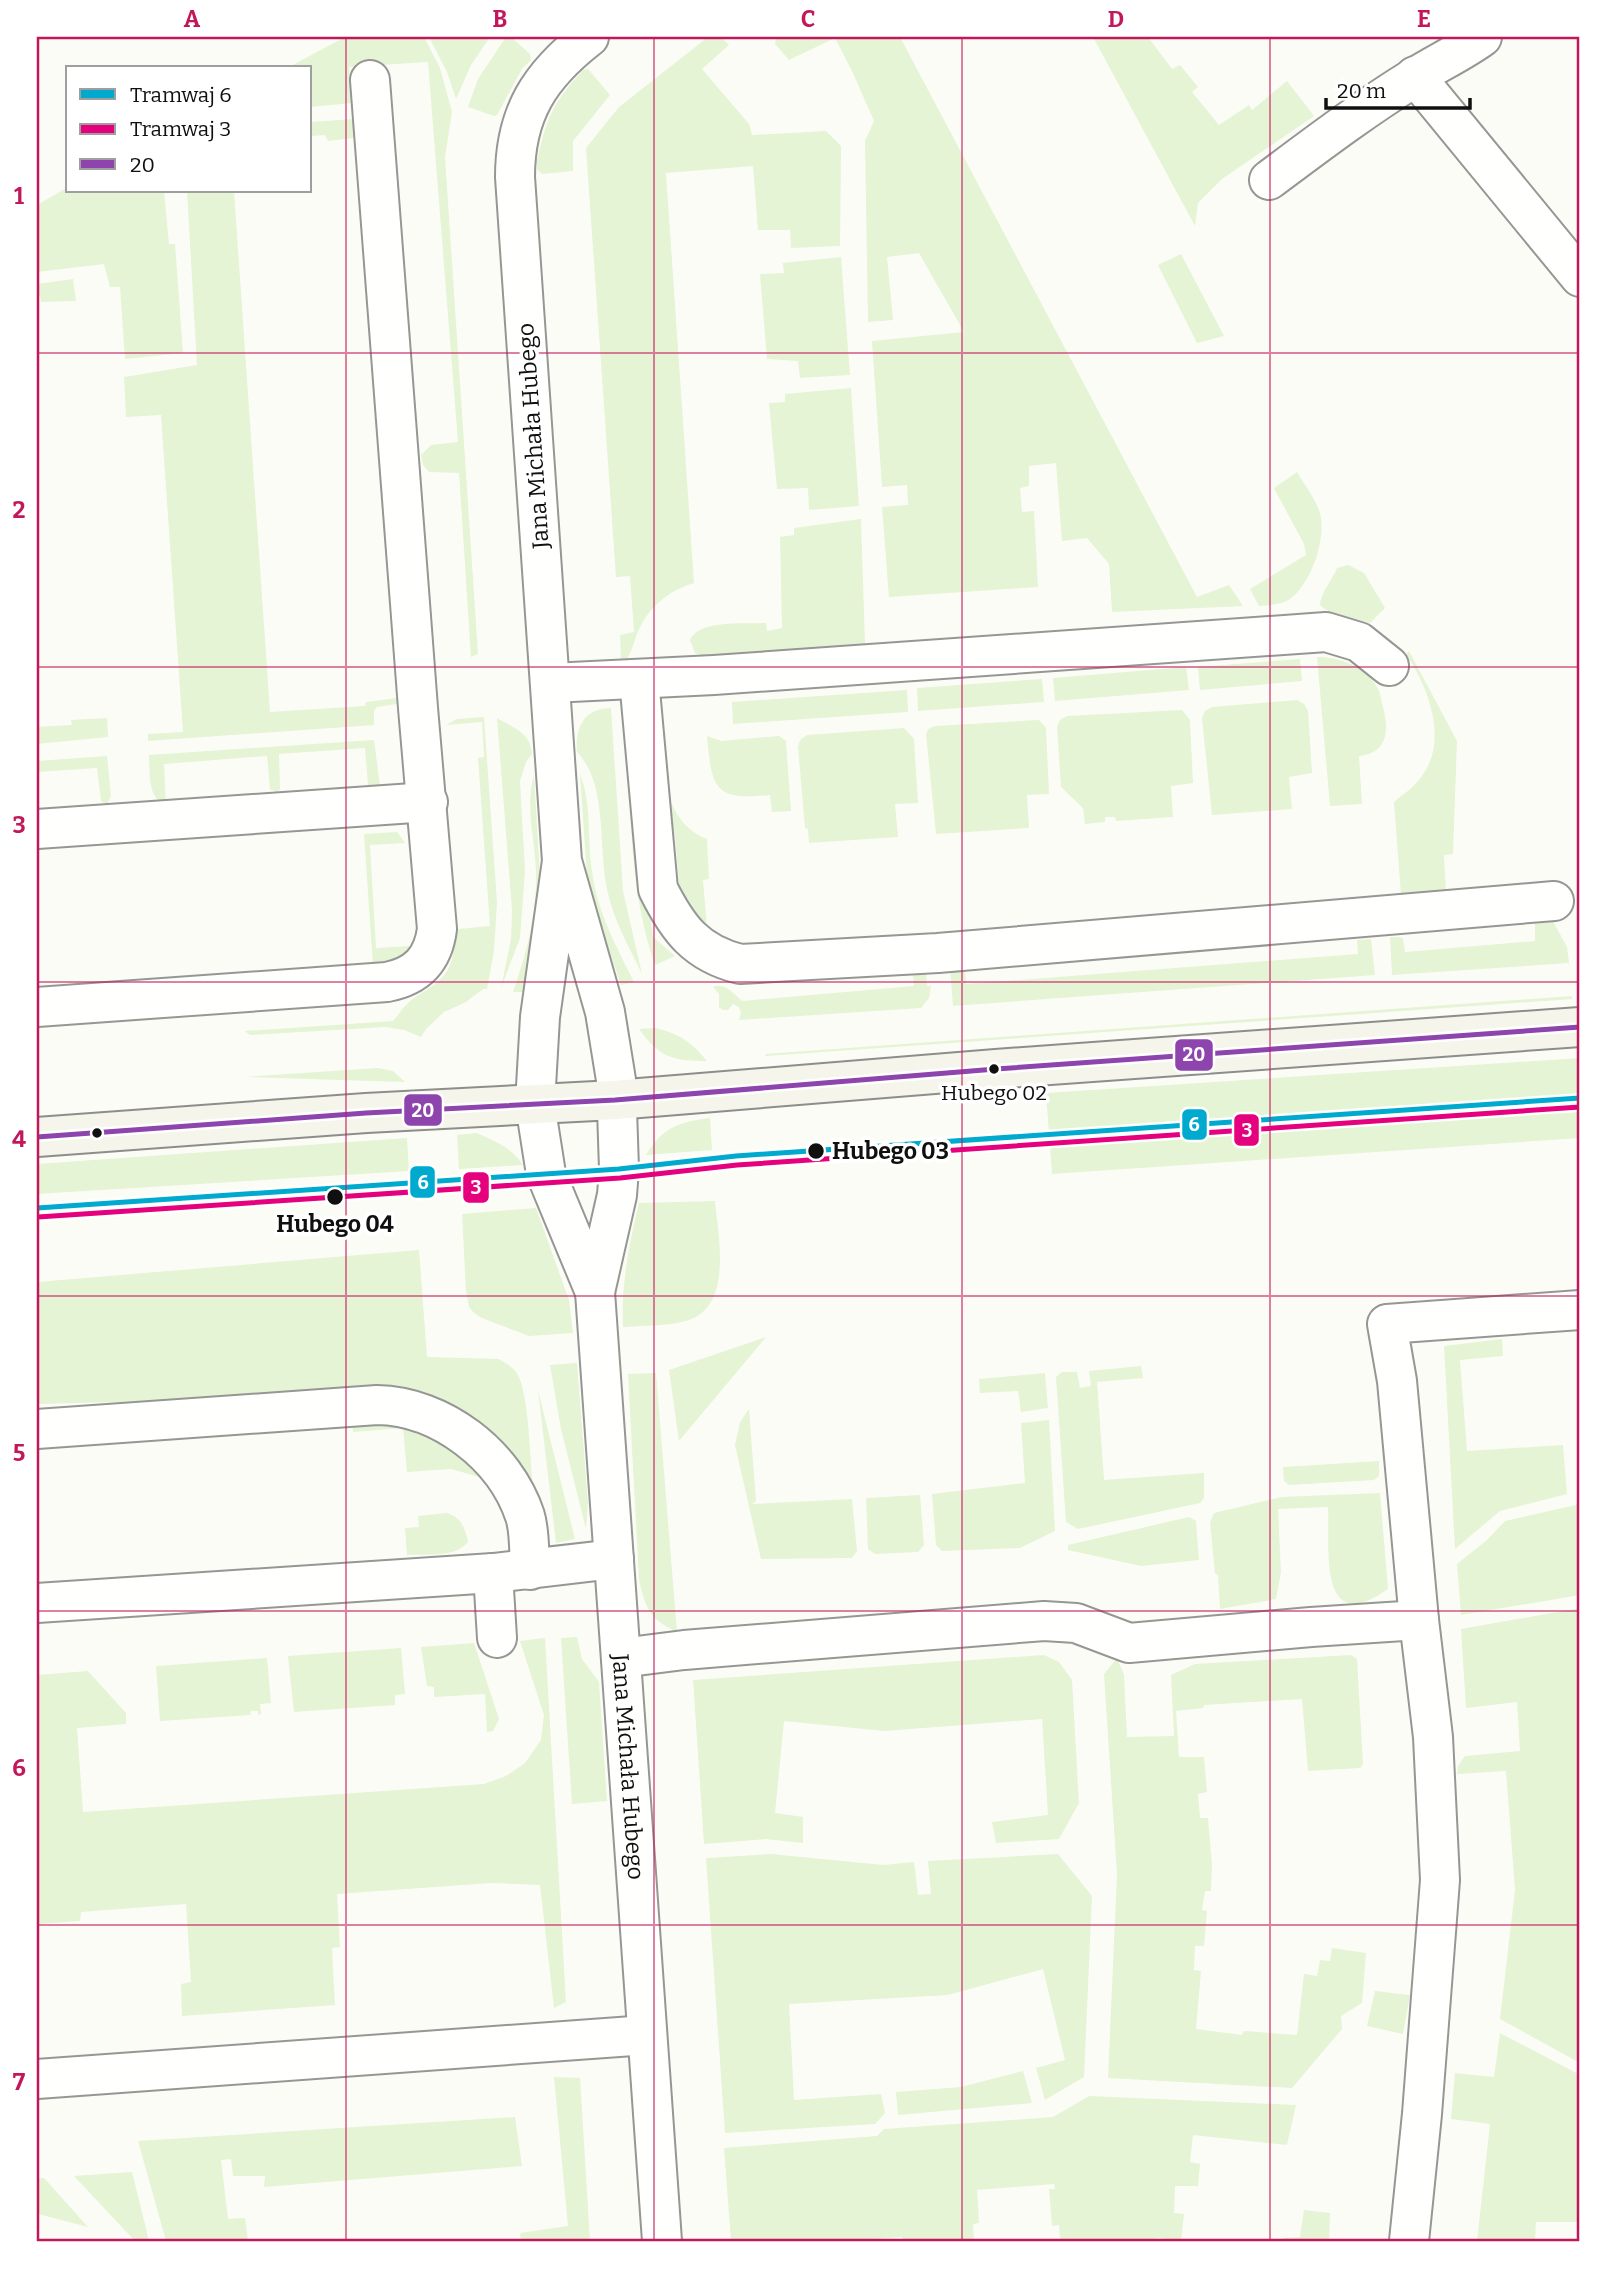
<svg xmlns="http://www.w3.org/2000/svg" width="1617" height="2278" font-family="Bitter,serif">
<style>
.green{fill:#e4f4d4}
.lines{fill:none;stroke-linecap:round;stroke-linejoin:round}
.street-casing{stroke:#969694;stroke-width:42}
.secondary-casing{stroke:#8d8d8b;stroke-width:42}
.street{stroke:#fffffe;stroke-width:38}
.secondary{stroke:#f6f5eb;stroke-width:38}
.bus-1-casing{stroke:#fff;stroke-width:10}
.bus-1{stroke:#8e44ad;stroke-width:5}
.tram-1-casing{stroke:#fff;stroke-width:10}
.tram-2-casing{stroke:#fff;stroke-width:10}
.tram-1{stroke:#00a9ce;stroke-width:5}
.tram-2{stroke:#e5007d;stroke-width:5}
.grid{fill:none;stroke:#c2185b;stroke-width:2;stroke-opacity:0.55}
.bus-dot{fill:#101010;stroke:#fff;stroke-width:2.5}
.labels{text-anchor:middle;stroke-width:7;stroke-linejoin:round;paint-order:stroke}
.bus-label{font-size:21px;fill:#101010;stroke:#fff}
.street-label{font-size:23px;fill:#101010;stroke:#fff}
.stop-label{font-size:23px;font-weight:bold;fill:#101010;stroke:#fff;text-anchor:start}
.line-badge{stroke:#fff;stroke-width:2.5}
.badge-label{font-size:19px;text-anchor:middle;font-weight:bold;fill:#fff}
.neatline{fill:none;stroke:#c2185b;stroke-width:2.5}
.grid-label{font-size:23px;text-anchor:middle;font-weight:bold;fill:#c2185b}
</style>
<rect width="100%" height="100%" fill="#fcfcf7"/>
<g class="green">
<path d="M345 37H424L440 68 452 112 445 157 478 654 471 657 459 473 429 472 423 465 421 455 431 445 458 442 428 62 349 67 352 103 310 107V68H287Z"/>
<path d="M429 37H490L471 65 456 99 447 72Z"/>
<path d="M506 37H511L530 54 531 60 522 69 497 115 494 116 468 107 478 79Z"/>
<path d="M708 37H721L729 45 702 69 749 124 752 135 826 131 841 146 840 246 791 248 790 230H758L753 166 666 173 694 583C667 591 647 609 637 634 632 646 632 657 621 663L620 635 634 632 630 576 616 577 586 148 619 107Z"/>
<path d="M776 37H900L1197 597 1229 585 1243 606 1112 612 1109 564 1087 538 1062 541 1056 463 1029 466V486L1020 488 1022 512 1034 511 1038 587 889 597 882 507 908 505 907 485 882 487 872 341 964 332 919 253 887 257 893 320 868 322 865 141 874 121 853 73 835 38 789 60 775 44Z"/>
<path d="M1093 37H1148L1172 69 1180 65 1198 87 1192 92 1219 125 1249 105 1252 110 1287 81 1314 116 1222 179 1198 203 1195 226Z"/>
<path d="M588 69 610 95 573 141V171L542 174 537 169V161C547 117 552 104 583 70Z"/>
<path d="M353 119 354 138 328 141 325 135 310 136V122Z"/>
<path d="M68 187V191H164L169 244H175L183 353 125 359 120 287H110L104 264 37 272V205Z"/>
<path d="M187 191H234L270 712 365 706 366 702 397 698V704L377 707 374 711V725L148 741V734L183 732 161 415 126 417 124 377 197 365Z"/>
<path d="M1181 254 1224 336 1197 343 1158 265Z"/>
<path d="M841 257 850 375 800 378 798 361 767 359 760 274 784 273 783 263Z"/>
<path d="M73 279 76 301 41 302 40 296H37V284Z"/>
<path d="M851 388 859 506 809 510 808 488 777 489 769 403 785 402V394Z"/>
<path d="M1297 472C1304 484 1314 497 1319 510 1328 535 1312 583 1290 599 1281 605 1269 605 1259 606L1250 589 1306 555 1304 544 1274 488Z"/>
<path d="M861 519 865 644 704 656 695 653 690 640C699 619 745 624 766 623L767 631 782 628 780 537 794 535V528Z"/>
<path d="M1348 565 1364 573 1385 608 1370 623C1355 617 1331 617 1320 605 1321 591 1332 581 1337 568Z"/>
<path d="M1409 651 1457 741 1453 854 1444 855 1446 892 1401 895 1394 802C1404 794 1414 787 1422 776 1449 739 1428 687 1406 654Z"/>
<path d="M1317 657C1340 657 1365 666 1377 687 1380 691 1381 698 1382 703 1389 728 1390 752 1359 756L1362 804 1330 806Z"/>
<path d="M1300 659 1302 681 1200 690 1198 667Z"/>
<path d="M1186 667 1189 690 1055 701 1053 678Z"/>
<path d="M1042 679 1044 702 918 711 917 688Z"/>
<path d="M907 690 908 712 733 724 732 702Z"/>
<path d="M1297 700 1304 704 1308 711 1312 773 1289 777 1292 809 1212 815 1202 718 1205 711 1212 707Z"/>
<path d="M611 708 623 891 642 974C629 947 613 919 607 889 598 847 608 783 577 752 575 728 584 708 611 708Z"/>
<path d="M1182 710 1190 720 1193 783 1171 786 1173 817 1116 821 1115 817H1105V822L1085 824 1083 808 1061 787 1057 727 1060 720 1067 716Z"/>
<path d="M484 717 497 902 494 951 487 989H483L466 1002 444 1012 426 1029 421 1037 404 1030 386 1027 250 1035 245 1031 393 1021C398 1015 403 1008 408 1003 421 991 437 987 447 971 456 958 451 940 459 929L490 926 478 758 484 757 482 722 446 725 457 719Z"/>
<path d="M107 718 108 737 37 744V727L72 725 71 720Z"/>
<path d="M497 718C515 729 530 732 532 754L526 762 520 781 525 871 520 938 501 988 511 939 512 910Z"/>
<path d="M1039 720 1046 728 1049 794 1027 795 1029 828 936 834 926 734 928 729 935 726Z"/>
<path d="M626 721 653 937 675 956 655 965C628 887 631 802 626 721Z"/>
<path d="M904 728 914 739 918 803 895 804 898 837 809 843 808 829 805 828 798 747 800 740 807 735Z"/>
<path d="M707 736 721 741 779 736 786 741 791 811 772 812 770 795C713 801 712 788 707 736Z"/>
<path d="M374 740 380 786 378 788H372L368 785 365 748 279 754 280 789 277 792 270 789 267 756 164 764 166 806C147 797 150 774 149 755Z"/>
<path d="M107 756 111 796 107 804 101 801 97 768 37 772V761Z"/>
<path d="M580 774C592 804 587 839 592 871 597 911 616 946 634 982L621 985 592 901 587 876Z"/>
<path d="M534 775 541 892 525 992H513C527 952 537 915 536 871 535 840 525 805 534 775Z"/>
<path d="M660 779 663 780C671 805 680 829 707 839L709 879 703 880 707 928 699 923 680 893 675 837Z"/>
<path d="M397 832 405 843 370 845 376 948 411 946C405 962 388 963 373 966L364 834Z"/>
<path d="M1535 912H1548L1567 947 1569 963 1392 975 1390 937H1400L1403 939 1405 952 1535 941Z"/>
<path d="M1371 939 1375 975 953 1006 950 967H960L965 970 966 984 1358 954 1357 940Z"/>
<path d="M917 970H926L927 986H931L929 998 921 1008 739 1020 741 1013 739 1007 733 1004 728 1010H723L719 1007V994L713 987C724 982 734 994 742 1001L914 986 913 976Z"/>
<path d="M1572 996V999L766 1056 765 1054Z"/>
<path d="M656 1028C680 1034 692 1043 707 1061 672 1061 659 1057 639 1029Z"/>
<path d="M1580 1058V1138L1052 1174 1046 1093Z"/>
<path d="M378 1068 393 1071 405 1082 244 1077Z"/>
<path d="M710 1118 712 1150 646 1155C663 1127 679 1122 710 1118Z"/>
<path d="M476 1133C494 1140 512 1148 523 1165L459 1169 457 1135Z"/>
<path d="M407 1138 409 1171 37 1194V1164Z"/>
<path d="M715 1201C718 1234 732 1299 694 1318 673 1327 645 1325 623 1327 621 1283 629 1245 639 1203Z"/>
<path d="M536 1208 569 1300 573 1333 529 1336 482 1318 474 1313 469 1307 466 1291 462 1214Z"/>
<path d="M419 1250 427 1357 498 1359C505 1362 511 1366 516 1372 529 1388 530 1462 533 1486L396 1395 37 1404V1282Z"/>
<path d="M766 1337 679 1441 669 1370Z"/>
<path d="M1502 1339 1503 1356 1460 1360 1467 1451 1563 1445 1567 1494 1500 1511 1455 1549 1444 1346Z"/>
<path d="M577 1363 588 1503 586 1529 561 1429 550 1365Z"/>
<path d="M1141 1366 1143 1378 1097 1382 1104 1480 1204 1473V1498L1200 1503 1078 1529 1066 1522 1056 1377 1062 1372H1077L1080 1388 1091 1386 1089 1371Z"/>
<path d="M656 1373 677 1632C649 1619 646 1609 639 1580L628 1374Z"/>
<path d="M1045 1373 1048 1408 1021 1412 1018 1391 980 1393 979 1379Z"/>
<path d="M538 1390 575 1539 556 1543Z"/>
<path d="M749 1409 756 1501 752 1504 852 1499 857 1551 852 1558 761 1559 735 1445 740 1422Z"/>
<path d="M352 1419H380L452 1444 483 1478 451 1469 407 1472 403 1428 353 1432Z"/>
<path d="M1049 1420 1055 1531 1020 1548 942 1551 936 1545 932 1494 1025 1483 1021 1423Z"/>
<path d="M1379 1461V1476L1374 1480 1289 1485 1284 1481 1283 1467Z"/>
<path d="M1380 1493 1388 1589C1317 1639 1330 1549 1328 1507L1278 1509 1281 1572 1276 1599 1220 1609 1218 1575 1215 1574 1210 1522 1214 1513 1281 1497Z"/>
<path d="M920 1495 924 1545 918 1552 875 1554 868 1549 866 1498Z"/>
<path d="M1580 1504V1595L1461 1615 1457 1564 1487 1540 1505 1521Z"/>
<path d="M447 1513C462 1518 465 1528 468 1542 455 1558 426 1554 407 1555L405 1528 419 1527 418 1516Z"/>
<path d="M1189 1517 1196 1521 1199 1560 1141 1566 1068 1550V1545Z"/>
<path d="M1580 1608V2063L1500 2019 1515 1890 1506 1771 1457 1774 1458 1766 1465 1756 1520 1751 1517 1702 1466 1708 1461 1629Z"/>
<path d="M577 1637 582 1659 599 1682 607 1801 572 1804 561 1638Z"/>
<path d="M545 1638 566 2002 554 2008 540 1885 491 1883 337 1894 340 1947 332 1948 335 2005 182 2016 181 1984 191 1982 186 1904 81 1912 80 1921 37 1924V1779L39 1775 37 1763V1675L88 1671 126 1713V1724L77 1728 83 1812 484 1784 506 1776 525 1763 541 1740 544 1715 520 1641Z"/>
<path d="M474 1643 499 1719 493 1731 487 1732 485 1694 434 1697V1687L427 1686 421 1647Z"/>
<path d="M401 1648 405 1694 395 1695V1705L294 1712 288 1656Z"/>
<path d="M1044 1655 1059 1662 1072 1680 1079 1803 1059 1839 996 1843 992 1822 1048 1815 1042 1719 884 1731 784 1721 775 1813 803 1817V1843L766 1839 704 1844 693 1680Z"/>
<path d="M1351 1655 1357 1659 1363 1764 1360 1768 1308 1771 1302 1699 1204 1705 1203 1708 1176 1711 1179 1757H1204L1207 1792 1198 1794 1200 1818H1208L1212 1864 1211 1891H1205L1202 1910 1207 1911 1204 1946H1195L1194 1970 1201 1971 1196 2029 1242 2035 1244 2031 1297 2035 1304 1974 1317 1976 1320 1960 1330 1961 1332 1948 1366 1953 1362 2003 1341 2016 1342 2029 1292 2088 1108 2078 1117 1874 1104 1674 1117 1658 1124 1675 1127 1737 1174 1736 1171 1675 1195 1664Z"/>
<path d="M267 1658 271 1703 260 1704 261 1714 258 1715V1711H251L250 1715 160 1721 156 1666Z"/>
<path d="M771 1854 883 1865 914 1862 918 1895 931 1894 928 1861 1058 1854 1092 1896 1084 2077 1045 2100 1036 2068 1065 2060 1043 1969 948 1995 789 2004 794 2100 881 2094 885 2113 875 2124 725 2133 706 1858Z"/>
<path d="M1375 1991 1410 1995 1403 2034 1367 2026Z"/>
<path d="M1500 2033 1580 2075V2222H1536L1535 2241H1477L1490 2124 1451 2119 1455 2073 1494 2077Z"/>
<path d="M1023 2071 1032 2103 898 2115 896 2092 961 2087Z"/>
<path d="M554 2077 580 2078 590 2241H521L520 2233 568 2226Z"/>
<path d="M1089 2096 1296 2105 1287 2145 1193 2135 1190 2162 1200 2164 1198 2186H1175L1174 2213 1184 2214 1181 2241 1157 2238 1156 2241H1060L1059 2225 1052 2226 1049 2189H1055L1054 2184 977 2190 979 2223 973 2224 974 2241H903L902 2237 849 2241H731L724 2148 877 2136 884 2129 1053 2117Z"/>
<path d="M515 2117 522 2166 264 2187 265 2176H233L231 2159 221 2160 228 2219 245 2218 248 2240 241 2241H166L138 2141Z"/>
<path d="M132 2172 149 2241H135L74 2176Z"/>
<path d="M37 2178H44L88 2227 38 2214Z"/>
<path d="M1304 2210 1330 2213 1329 2241H1283V2238L1300 2237Z"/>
</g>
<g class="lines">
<defs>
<g id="street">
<path d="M1415 76 1580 277"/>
<path d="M1269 180C1316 145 1362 110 1412 79 1435 64 1460 53 1482 37"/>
<path d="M639 679 658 889C678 929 696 953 740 964L938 953 1554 901"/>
<path d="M551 683 714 675 1326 632 1359 642 1389 666"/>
<path d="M37 829 428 802"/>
<path d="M562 861 605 1012 616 1080 619 1169 617 1195 595 1292 546 1174 535 1104 540 1017 562 861 515 177C515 113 540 75 589 37"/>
<path d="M37 1007 387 982C417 976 433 960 437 929L418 708 370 80"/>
<path id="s1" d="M595 1292 662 2241"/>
<path d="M37 1429 377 1405C441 1406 505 1455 525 1516 530 1532 529 1553 530 1570"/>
<path d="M493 1573 497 1638"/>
<path d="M37 1603 493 1573 614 1559"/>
<path d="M621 1658 684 1650 1044 1621 1076 1623 1129 1643 1311 1627 1419 1620"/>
<path d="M37 2079 647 2035"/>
<path d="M1409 2241 1422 2114 1440 1880 1433 1737 1419 1620 1397 1381 1387 1324 1580 1310"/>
</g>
<path id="secondary" d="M37 1137 366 1113 615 1100 996 1069 1580 1027"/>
</defs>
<use href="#street" class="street-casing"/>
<use href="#secondary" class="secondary-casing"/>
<use href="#street" class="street"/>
<use href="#secondary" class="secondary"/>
<defs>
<path id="bus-1" d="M37 1137 366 1113 615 1100 996 1069 1580 1027"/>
</defs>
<use href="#bus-1" class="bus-1-casing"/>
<use href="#bus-1" class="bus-1"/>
<defs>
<path id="tram-1" d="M37 1208 619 1169 736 1156 1580 1098"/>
<path id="tram-2" d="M38 1217 620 1178 737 1165 1580 1107"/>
</defs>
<use href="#tram-1" class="tram-1-casing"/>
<use href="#tram-2" class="tram-2-casing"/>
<use href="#tram-1" class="tram-1"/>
<use href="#tram-2" class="tram-2"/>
</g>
<path class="grid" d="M346 37V2241M654 37V2241M962 37V2241M1270 37V2241M37 353H1580M37 667H1580M37 982H1580M37 1296H1580M37 1611H1580M37 1925H1580"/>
<g class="bus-dot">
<circle cx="994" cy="1069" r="6"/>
<circle cx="97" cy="1133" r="6"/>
<circle cx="816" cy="1151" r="9"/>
<circle cx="335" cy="1197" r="9"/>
</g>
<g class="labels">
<g class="bus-label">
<text x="994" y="1100">Hubego 02</text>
</g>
<g class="street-label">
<text transform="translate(533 436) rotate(-94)" y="8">Jana Michała Hubego</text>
<text dy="8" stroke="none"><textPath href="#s1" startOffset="476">Jana Michała Hubego</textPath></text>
</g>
<g class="stop-label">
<text x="832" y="1159">Hubego 03</text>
<text x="335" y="1232" text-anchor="middle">Hubego 04</text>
</g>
</g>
<g class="line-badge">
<rect x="1174" y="1038" width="40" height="34" rx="7" fill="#8e44ad"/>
<rect x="403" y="1093" width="40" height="34" rx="7" fill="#8e44ad"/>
<rect x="1181" y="1108" width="27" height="33" rx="7" fill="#00a9ce"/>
<rect x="1233" y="1113" width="27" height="34" rx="7" fill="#e5007d"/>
<rect x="409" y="1165" width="27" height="34" rx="7" fill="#00a9ce"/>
<rect x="462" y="1171" width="28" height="33" rx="7" fill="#e5007d"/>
</g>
<g class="badge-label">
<text x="1194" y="1061">20</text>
<text x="423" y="1117">20</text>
<text x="1194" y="1131">6</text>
<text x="1247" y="1137">3</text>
<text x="423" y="1189">6</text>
<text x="476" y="1194">3</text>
</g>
<rect width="1617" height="2278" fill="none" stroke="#ffffff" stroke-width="77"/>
<rect x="66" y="66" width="245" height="126" fill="#ffffff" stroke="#9f9f9f" stroke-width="2"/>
<rect x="80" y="89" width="35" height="10" fill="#00a9ce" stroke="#9f9f9f" stroke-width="2"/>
<text x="130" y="102" font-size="21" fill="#101010">Tramwaj 6</text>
<rect x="80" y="124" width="35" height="10" fill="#e5007d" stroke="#9f9f9f" stroke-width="2"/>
<text x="130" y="136" font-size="21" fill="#101010">Tramwaj 3</text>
<rect x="80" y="159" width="35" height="10" fill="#8e44ad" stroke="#9f9f9f" stroke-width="2"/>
<text x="130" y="172" font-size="21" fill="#101010">20</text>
<path d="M1326 98v10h144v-10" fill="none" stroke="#101010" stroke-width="3.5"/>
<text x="1337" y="98" font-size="21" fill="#101010" stroke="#ffffff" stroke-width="5" paint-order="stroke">20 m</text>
<rect x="38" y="38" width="1540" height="2202" class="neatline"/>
<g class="grid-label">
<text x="192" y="27">A</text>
<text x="500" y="27">B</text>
<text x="808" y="27">C</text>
<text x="1116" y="27">D</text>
<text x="1424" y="27">E</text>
<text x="19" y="204">1</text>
<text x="19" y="518">2</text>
<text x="19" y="833">3</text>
<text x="19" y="1147">4</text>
<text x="19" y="1461">5</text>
<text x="19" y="1776">6</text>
<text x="19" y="2090">7</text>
</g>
</svg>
